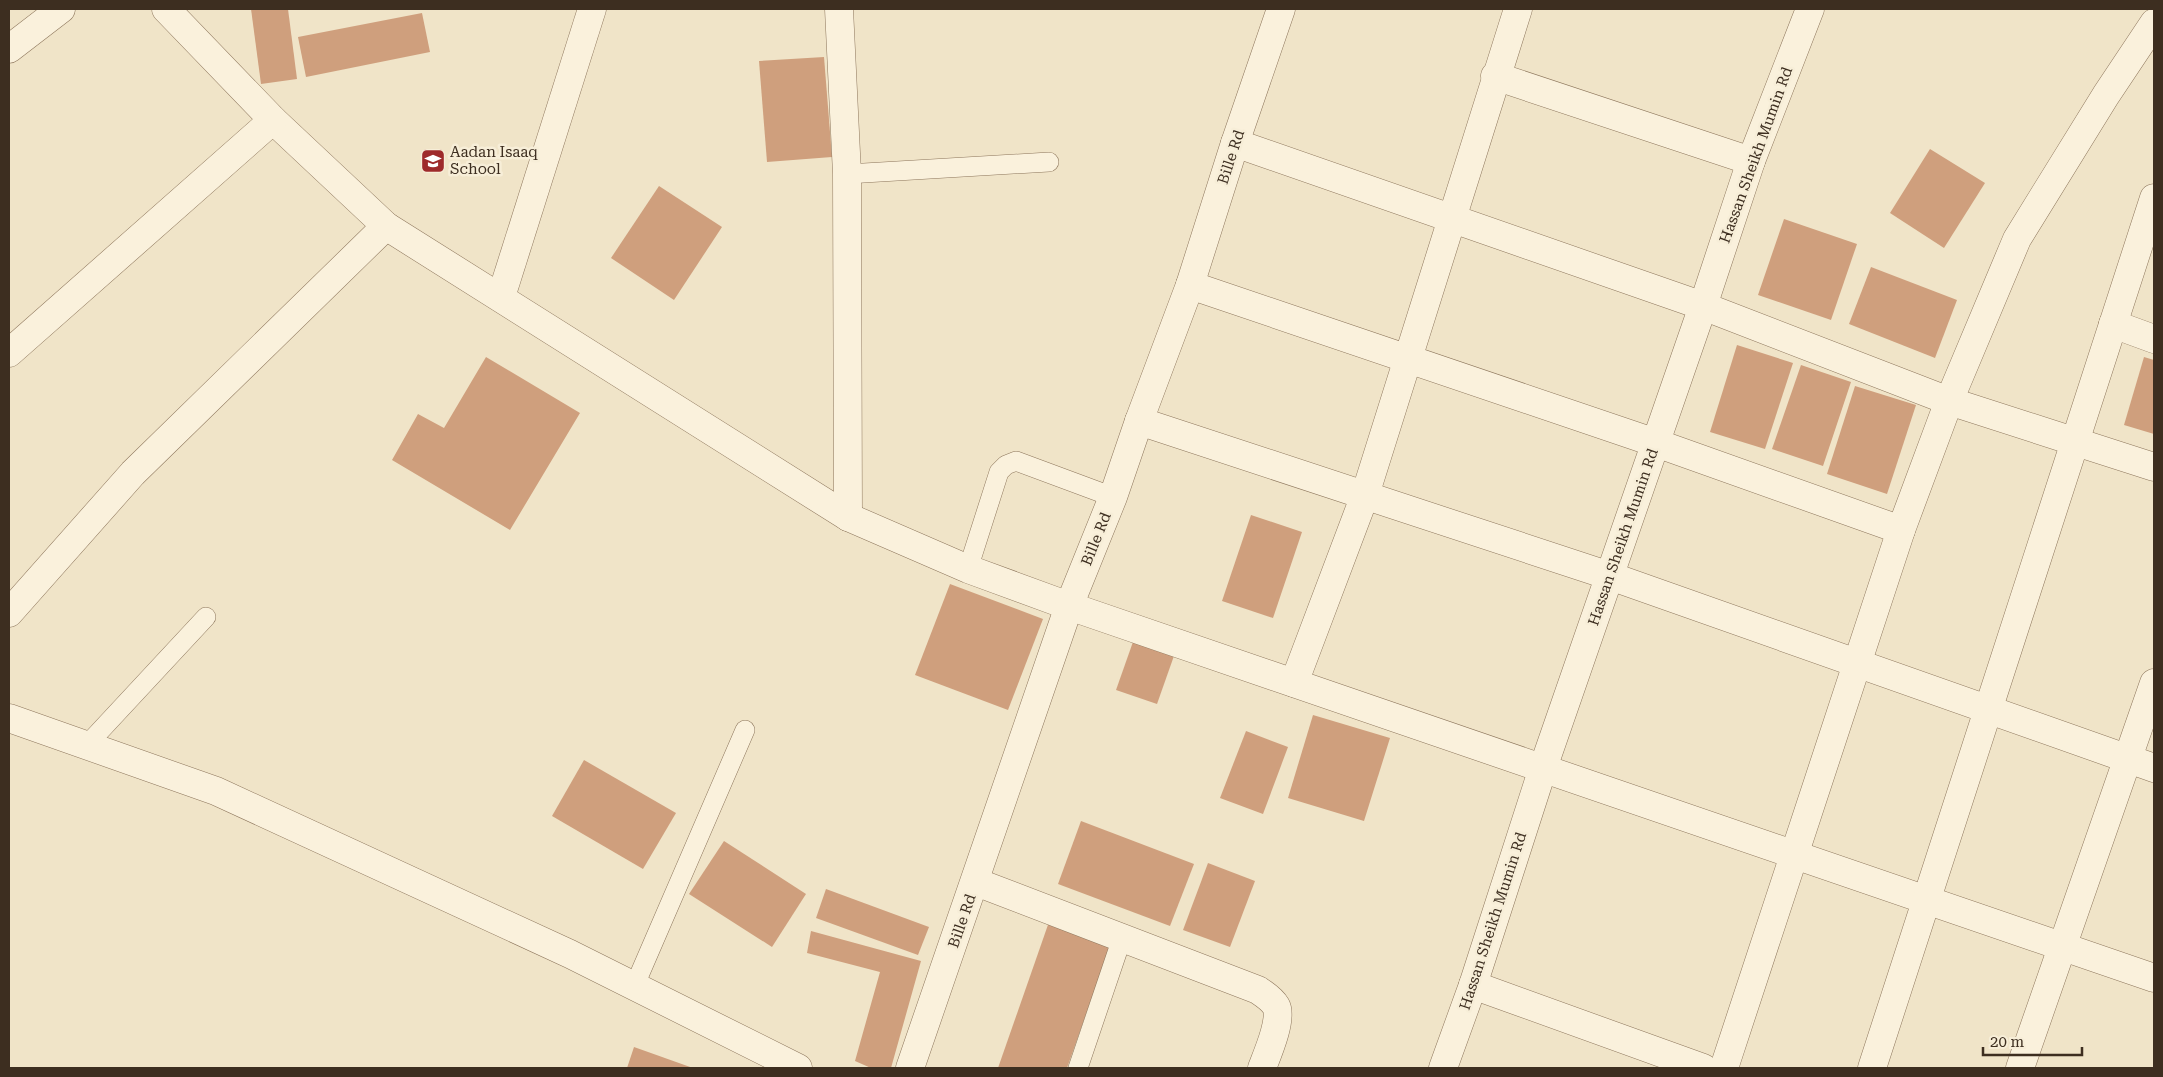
<svg xmlns="http://www.w3.org/2000/svg" width="2163" height="1077" font-family="'Roboto Serif',serif">
<style>
.building{fill:#cf9f7d}
.lines{fill:none;stroke-linecap:round;stroke-linejoin:round}
.service-casing{stroke:#8d765c;stroke-width:20}
.minor-casing{stroke:#8d765c;stroke-width:29}
.service{stroke:#faf1dc;stroke-width:19}
.minor{stroke:#faf1dc;stroke-width:28}
.labels{text-anchor:middle;stroke-width:5;stroke-linejoin:round;paint-order:stroke}
.poi-label{font-size:15px;fill:#3d2e20;stroke:#f7eed8;text-anchor:start}
.street-label{font-size:15px;fill:#3d2e20;stroke:#f7eed8}
</style>
<rect width="100%" height="100%" fill="#f0e4c8"/>
<g class="building">
<path d="M251 9H288L297 79 261 84Z"/>
<path d="M422 13 430 52 306 77 298 37Z"/>
<path d="M824 57 832 157 767 162 759 61Z"/>
<path d="M1930 149 1985 183 1944 248 1890 213Z"/>
<path d="M659 186 722 227 674 300 611 258Z"/>
<path d="M1784 219 1857 244 1831 320 1758 295Z"/>
<path d="M1871 267 1957 300 1935 358 1849 324Z"/>
<path d="M1737 345 1793 363 1765 449 1710 432Z"/>
<path d="M486 357 580 413 510 530 392 460 418 414 444 428Z"/>
<path d="M2144 357 2154 360V434L2124 425Z"/>
<path d="M1801 365 1851 382 1823 466 1772 449Z"/>
<path d="M1855 386 1916 405 1887 494 1827 474Z"/>
<path d="M1251 515 1302 532 1273 618 1222 601Z"/>
<path d="M950 584 1043 619 1008 710 915 675Z"/>
<path d="M1134 639 1175 653 1157 704 1116 690Z"/>
<path d="M1313 715 1390 738 1364 821 1288 798Z"/>
<path d="M1246 731 1288 747 1263 814 1220 798Z"/>
<path d="M584 760 676 813 643 869 552 816Z"/>
<path d="M1081 821 1194 864 1170 926 1058 884Z"/>
<path d="M724 841 806 894 772 947 689 894Z"/>
<path d="M1208 863 1255 881 1230 947 1183 930Z"/>
<path d="M826 889 929 927 918 955 816 918Z"/>
<path d="M1050 919 1112 941 1067 1068H998Z"/>
<path d="M811 931 921 961 891 1068H871L855 1061 880 972 807 953Z"/>
<path d="M634 1047 693 1068H627Z"/>
</g>
<g class="lines">
<defs>
<g id="service">
<path d="M847 174 1049 162"/>
<path d="M968 569 999 472 1006 465 1016 461 1113 497"/>
<path d="M86 746 206 617"/>
<path d="M634 987 745 730"/>
<path d="M1078 1068 1122 938"/>
</g>
<g id="minor">
<path d="M166 9 273 120 386 226 848 517 968 569 1069 606 2154 978"/>
<path d="M839 9 847 174 848 517"/>
<path d="M9 49 61 9"/>
<path d="M1495 76 1751 161"/>
<path d="M1235 143 1703 306 1949 401 2154 467"/>
<path d="M1190 285 1656 443 1901 530"/>
<path d="M501 297 592 9"/>
<path d="M2113 324 2154 339"/>
<path d="M9 353 273 120"/>
<path d="M1139 421 1610 576 2154 768"/>
<path d="M9 613 133 473 386 226"/>
<path d="M1294 683 1365 495 1518 9"/>
<path d="M9 718 216 791 570 954 798 1068"/>
<path d="M976 882 1258 990C1264 994 1272 999 1276 1006 1283 1018 1267 1055 1262 1068"/>
<path d="M1473 985 1703 1068"/>
<path d="M910 1068 1069 606 1113 497 1139 421 1190 285 1235 143 1281 9"/>
<path d="M1443 1068 1473 985 1543 768 1703 306 1751 161 1810 9"/>
<path d="M1724 1068 1901 530 1949 401 2017 239 2106 95 2154 23"/>
<path d="M1872 1068 2154 198"/>
<path d="M2020 1068 2154 683"/>
</g>
</defs>
<use href="#service" class="service-casing"/>
<use href="#minor" class="minor-casing"/>
<use href="#service" class="service"/>
<use href="#minor" class="minor"/>
</g>
<defs>
<symbol id="school-square" viewBox="-11 -11 22 22"><rect x="-9" y="-9" width="18" height="18" rx="4" fill="#9e2a2b" stroke="#f7eed8"/><path d="M0-5L7-2L0 1L-7-2ZM-4 1L0 2.5L4 1V4Q0 6-4 4Z" fill="#fff"/></symbol>
</defs>
<g fill-rule="evenodd">
<use href="#school-square" x="419" y="147" width="28" height="28"/>
</g>
<g class="labels">
<g class="poi-label">
<text x="450" y="157">Aadan Isaaq<tspan x="450" dy="17">School</tspan></text>
</g>
<g class="street-label">
<text transform="translate(1756 155) rotate(-70)" y="5">Hassan Sheikh Mumin Rd</text>
<text transform="translate(1231 157) rotate(-72)" y="5">Bille Rd</text>
<text transform="translate(1623 537) rotate(-71)" y="5">Hassan Sheikh Mumin Rd</text>
<text transform="translate(1096 539) rotate(-68)" y="5">Bille Rd</text>
<text transform="translate(962 921) rotate(-71)" y="5">Bille Rd</text>
<text transform="translate(1493 921) rotate(-72)" y="5">Hassan Sheikh Mumin Rd</text>
</g>
</g>
<rect width="2163" height="1077" fill="none" stroke="#3d2e20" stroke-width="20"/>
<path d="M1983 1047v8h99v-8" fill="none" stroke="#3d2e20" stroke-width="2.5"/>
<text x="1990" y="1047" font-size="15" fill="#3d2e20" stroke="#f7eed8" stroke-width="4" paint-order="stroke">20 m</text>
</svg>
